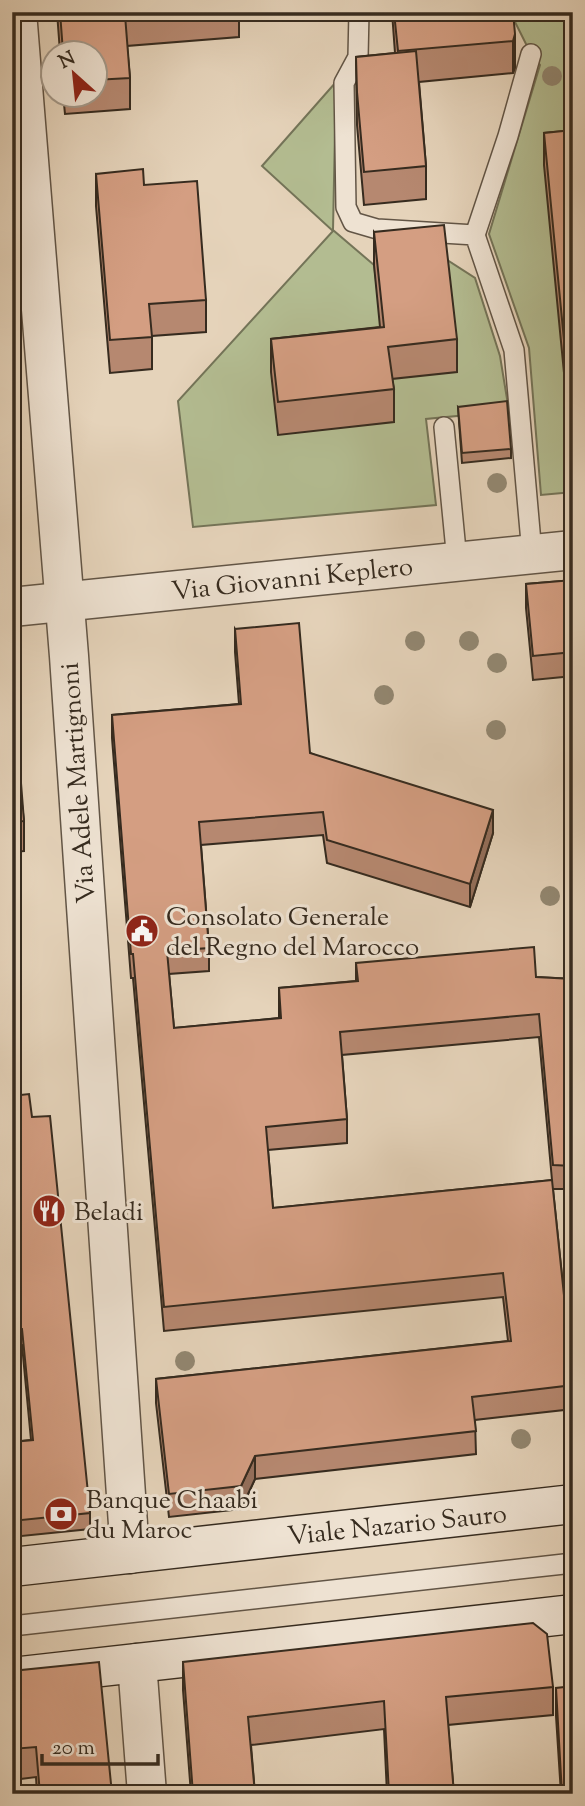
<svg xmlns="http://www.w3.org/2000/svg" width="585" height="1806" font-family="'Sorts Mill Goudy',serif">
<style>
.green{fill:#b3bc91;stroke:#747458;stroke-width:2}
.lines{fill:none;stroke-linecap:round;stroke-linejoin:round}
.service-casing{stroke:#625546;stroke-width:22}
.minor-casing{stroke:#625546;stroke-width:41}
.secondary-casing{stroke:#362b1f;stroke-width:41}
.service{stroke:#eee2d2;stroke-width:19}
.minor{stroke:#eee2d2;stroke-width:38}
.secondary{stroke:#eee2d2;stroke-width:38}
.tree{fill:#928771}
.wall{fill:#b68870;stroke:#362b1f;stroke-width:2;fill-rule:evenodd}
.shaded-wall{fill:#946f5b;stroke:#362b1f;stroke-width:2}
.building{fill:#d49e82;stroke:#362b1f;stroke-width:2}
.labels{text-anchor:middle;stroke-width:6;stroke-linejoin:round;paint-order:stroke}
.street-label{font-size:26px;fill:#362b1f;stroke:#eee2d2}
.poi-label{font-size:26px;fill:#362b1f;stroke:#eee2d2;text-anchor:start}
</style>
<rect width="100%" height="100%" fill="#e5d3ba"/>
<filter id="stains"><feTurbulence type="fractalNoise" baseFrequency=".00286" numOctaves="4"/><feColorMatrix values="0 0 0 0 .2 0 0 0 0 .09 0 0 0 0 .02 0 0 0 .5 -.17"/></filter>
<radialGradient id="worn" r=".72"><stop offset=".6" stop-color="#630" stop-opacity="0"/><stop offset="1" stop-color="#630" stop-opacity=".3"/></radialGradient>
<g class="green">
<path d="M510 12H558L573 27V492L541 495 529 348 489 234 540 65 531 54Z"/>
<path d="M336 82 333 230 374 265 388 379 444 258 475 278 500 356 509 411 426 419 436 505 193 527 178 401 333 231 262 166Z"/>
</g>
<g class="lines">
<defs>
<g id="service">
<path d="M359 12 358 57 344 83 346 207 353 222 377 229 475 235 514 350 532 554"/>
<path d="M475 235 508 136 531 54"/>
<path d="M444 427 457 561"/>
<path d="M12 1626 573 1563"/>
</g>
<g id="minor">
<path d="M17 12 69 656 130 1554"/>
<path d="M12 607 573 550"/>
<path d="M137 1663 147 1794"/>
</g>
<g id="secondary">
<path d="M12 1567 573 1504"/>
<path d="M12 1677 573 1614"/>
</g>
</defs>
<use href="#service" class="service-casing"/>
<use href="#minor" class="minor-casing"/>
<use href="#secondary" class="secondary-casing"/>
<use href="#service" class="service"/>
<use href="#minor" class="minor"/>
<use href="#secondary" class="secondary"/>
</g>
<g class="tree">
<circle cx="552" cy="76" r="10"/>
<circle cx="497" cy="483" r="10"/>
<circle cx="415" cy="641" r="10"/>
<circle cx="469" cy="641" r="10"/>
<circle cx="497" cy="663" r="10"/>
<circle cx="384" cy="695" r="10"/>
<circle cx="496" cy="730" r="10"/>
<circle cx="550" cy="896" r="10"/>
<circle cx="185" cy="1361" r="10"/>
<circle cx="521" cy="1439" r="10"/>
</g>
<g class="wall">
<path d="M57 12H239V37L127 46 130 78V109L65 114 63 94H94V52H60Z"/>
<path d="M392 12H513L515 67 513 73 419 82 426 166V199L364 205 357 125 356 57 395 53Z"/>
<path d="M558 12H573V27Z"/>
<path d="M573 130V403L567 404 544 165V133Z"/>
<path d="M96 174 144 185 206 300V332L152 336V369L110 373 96 206Z"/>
<path d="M374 232 457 339V372L392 379 394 389V422L278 435 271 372V339L380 327 374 265Z"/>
<path d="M458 407 511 449V458L462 463Z"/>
<path d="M573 580V676L533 680 526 608V584Z"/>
<path d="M235 629 310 753 493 833 470 907 327 863 323 835 201 845 209 948V971L169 974 174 1028 279 1018V988L356 981V963L536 977 573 979V1189H553L565 1305 573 1304V1409L475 1420 476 1454 255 1479 241 1509 169 1517 156 1403V1379L508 1341 503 1297 164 1331 133 978H131L112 738V715L239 704 235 652ZM539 1037 552 1180 273 1208 268 1150 347 1143V1119L342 1055Z"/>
<path d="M12 720 24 821V851L12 852Z"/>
<path d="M12 1096 32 1117 90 1513V1529L12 1537V1442L31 1440 22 1345 12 1346Z"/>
<path d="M183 1662 553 1687V1715L448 1725 454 1794H387L384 1729 251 1745 255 1794H191L183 1690Z"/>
<path d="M12 1671 112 1794H37L36 1777 12 1780Z"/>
<path d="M556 1688 573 1794H561L556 1716Z"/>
</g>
<g class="shaded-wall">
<path d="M515 34V67L513 73V41Z"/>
<path d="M493 810V833L470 907V884Z"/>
<path d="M255 1456V1479L241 1509V1486Z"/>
</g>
<g class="building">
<path d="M60 12H156L125 15 130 78 94 80V52H63Z"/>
<path d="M394 12H513L515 34 513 41 398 51Z"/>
<path d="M416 51 426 166 364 172 357 92 356 57Z"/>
<path d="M573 130V370L567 371 544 133Z"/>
<path d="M143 169 144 185 197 181 206 300 149 304 152 337 110 340 96 174Z"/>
<path d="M444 225 457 339 388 347 394 389 278 402 271 339 384 327 374 232Z"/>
<path d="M507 401 511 449 462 453 458 407Z"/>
<path d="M573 580V652L533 656 526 584Z"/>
<path d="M299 623 310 753 493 810 470 884 327 840 323 812 199 822 209 948 167 951 174 1028 281 1018 279 988 358 981 356 963 534 947 536 977 573 979V1166L553 1165 539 1014 340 1032 347 1119 266 1127 273 1208 552 1180 565 1305 573 1304V1385L472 1397 476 1431 255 1456 241 1486 169 1494 156 1379 511 1341 503 1273 164 1307 133 954H131L112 715 241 704 235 629Z"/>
<path d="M12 720H16L24 821 12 822Z"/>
<path d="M29 1094 32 1117 50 1116 90 1513 12 1521V1442L33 1440 22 1329 12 1330V1096Z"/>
<path d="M533 1623 547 1634 553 1687 446 1697 454 1794H389L384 1701 248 1717 255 1794H193L183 1662Z"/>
<path d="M99 1662 112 1794H40L36 1747 12 1749V1671Z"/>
<path d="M573 1686V1794H562L556 1688Z"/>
</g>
<defs>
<symbol id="civic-disc" viewBox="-11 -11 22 22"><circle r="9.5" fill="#8f2418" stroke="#eee2d2"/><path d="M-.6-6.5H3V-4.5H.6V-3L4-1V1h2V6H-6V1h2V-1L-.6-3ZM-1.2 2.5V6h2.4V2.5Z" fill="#fff"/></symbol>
<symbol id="restaurant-disc" viewBox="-11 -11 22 22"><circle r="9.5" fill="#8f2418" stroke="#eee2d2"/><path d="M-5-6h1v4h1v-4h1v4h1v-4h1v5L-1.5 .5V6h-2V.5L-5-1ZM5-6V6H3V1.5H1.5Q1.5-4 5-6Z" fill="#fff"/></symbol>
<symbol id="bank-disc" viewBox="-11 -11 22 22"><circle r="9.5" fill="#8f2418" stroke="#eee2d2"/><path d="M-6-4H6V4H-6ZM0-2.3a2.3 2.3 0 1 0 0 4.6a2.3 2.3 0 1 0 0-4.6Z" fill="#fff"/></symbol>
</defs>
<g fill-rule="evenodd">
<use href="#civic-disc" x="123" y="912" width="38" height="38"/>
<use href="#restaurant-disc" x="30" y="1192" width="38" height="38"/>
<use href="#bank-disc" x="42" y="1495" width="38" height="38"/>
</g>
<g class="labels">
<g class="street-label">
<text transform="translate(292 578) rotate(-6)" y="9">Via Giovanni Keplero</text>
<text transform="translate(77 783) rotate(-94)" y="9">Via Adele Martignoni</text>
<text transform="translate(397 1524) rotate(-6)" y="9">Viale Nazario Sauro</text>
</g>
<g class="poi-label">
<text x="166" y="925">Consolato Generale<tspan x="166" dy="30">del Regno del Marocco</tspan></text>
<text x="74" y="1220">Beladi</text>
<text x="86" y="1508">Banque Chaabi<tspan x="86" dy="30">du Maroc</tspan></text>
</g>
</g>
<rect width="585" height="1806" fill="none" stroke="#e5d3ba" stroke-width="42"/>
<rect x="14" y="14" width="557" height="1778" fill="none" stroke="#362b1f" stroke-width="3.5"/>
<rect x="21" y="21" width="543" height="1764" fill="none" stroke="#362b1f" stroke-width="2"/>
<g transform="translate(74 74) rotate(333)"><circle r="33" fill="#eee2d2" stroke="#a4998a" stroke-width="2"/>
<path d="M0-5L12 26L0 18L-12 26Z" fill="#8f2418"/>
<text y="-10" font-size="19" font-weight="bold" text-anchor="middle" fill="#362b1f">N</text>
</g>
<path d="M42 1754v10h116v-10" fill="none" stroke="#362b1f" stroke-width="3.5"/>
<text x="52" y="1754" font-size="21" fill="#362b1f" stroke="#eee2d2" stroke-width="5" paint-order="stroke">20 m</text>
<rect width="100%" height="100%" filter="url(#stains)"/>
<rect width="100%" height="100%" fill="url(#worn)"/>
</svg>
